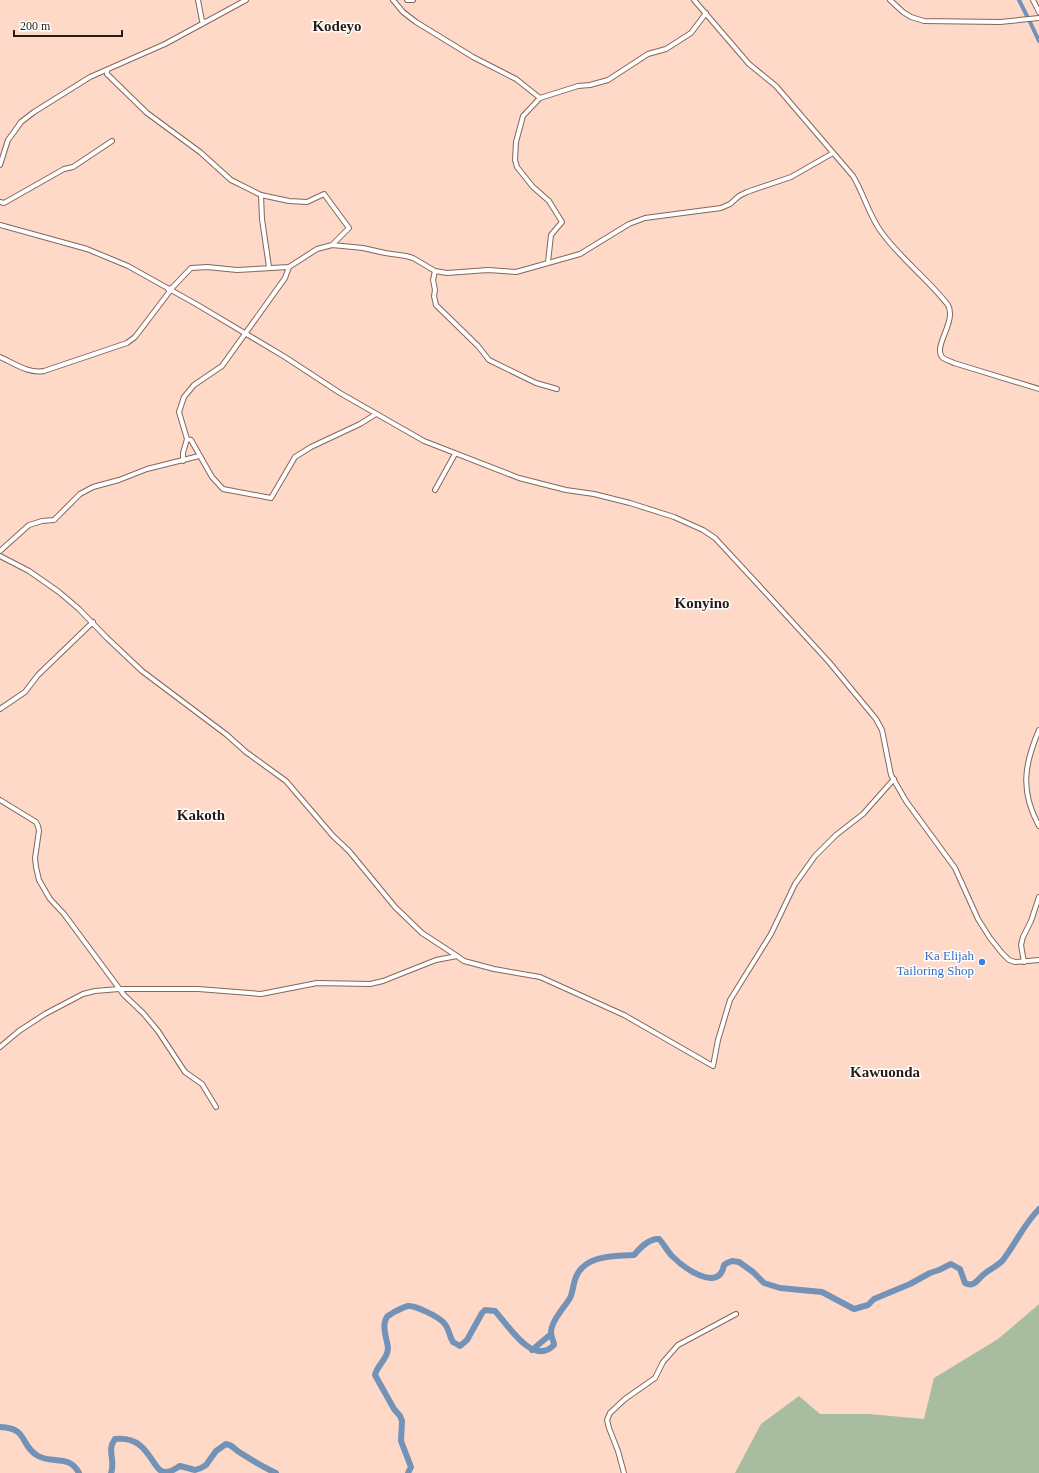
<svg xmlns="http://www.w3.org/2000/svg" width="1039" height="1473" font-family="Georgia,serif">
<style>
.green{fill:#a8bca0}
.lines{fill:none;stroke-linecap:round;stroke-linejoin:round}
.canal{stroke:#7392b8;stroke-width:4}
.river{stroke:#7392b8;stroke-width:6}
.minor-casing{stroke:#866657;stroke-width:6}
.minor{stroke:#fff;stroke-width:4}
.shop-dot{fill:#3f7fe0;stroke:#fff;stroke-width:1.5}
.labels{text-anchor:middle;stroke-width:3;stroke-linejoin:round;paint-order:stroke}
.shop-label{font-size:13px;fill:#366cbe;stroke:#fff;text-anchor:end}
.quarter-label{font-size:15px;font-weight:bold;fill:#281b15;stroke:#fff}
</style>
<rect width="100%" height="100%" fill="#fed9c8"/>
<path class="green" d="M1039 1304V1473H735L761 1424 799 1396 820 1414H869L924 1419 934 1378 998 1339Z"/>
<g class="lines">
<g class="canal">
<path d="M1019 0 1027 16"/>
<path d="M1030 22 1039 41"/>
</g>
<g class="river">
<path d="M532 1350 551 1334"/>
<path d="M0 1427C29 1428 19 1445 38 1456 52 1464 69 1454 79 1473"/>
<path d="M111 1473C116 1460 106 1451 115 1439 151 1435 151 1473 166 1472 172 1472 176 1468 180 1466L195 1470 201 1468 206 1465 216 1451 226 1444C233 1445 234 1449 239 1452 250 1459 265 1468 276 1473"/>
<path d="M408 1473 411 1467 401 1441 402 1421 400 1416 394 1409 375 1375C377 1365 388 1359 388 1348 387 1339 381 1325 387 1317 388 1315 392 1314 394 1312 399 1310 403 1307 408 1306 415 1305 439 1317 444 1323 449 1328 449 1336 453 1342L460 1346 467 1340 482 1313 485 1310 495 1311C508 1325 533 1367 554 1345 554 1341 551 1337 551 1333 551 1321 564 1308 570 1298 573 1292 573 1284 576 1277 585 1255 614 1256 634 1255 640 1248 649 1238 659 1239 664 1244 667 1251 672 1256 683 1267 719 1294 724 1265L727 1263 732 1261 739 1262 753 1272 764 1283 780 1288 822 1292 854 1309 868 1305 874 1299 910 1284 930 1273 939 1270 951 1264 960 1269 965 1283C973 1287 976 1282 981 1277 987 1270 997 1267 1003 1260 1016 1243 1024 1224 1039 1209"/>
</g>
<defs>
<g id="minor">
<path d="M198 0 202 21 205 22"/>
<path d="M393 0 403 12 416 22 473 57 516 79 540 98"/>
<path d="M407 0H413"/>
<path d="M694 0 749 64 776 86 853 176C864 194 869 216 882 233 901 259 928 279 948 305 957 321 933 346 942 357 945 360 950 361 954 363L1039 389"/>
<path d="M890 0 903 12 911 17 924 21 1000 22 1039 18"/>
<path d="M1033 0 1039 12"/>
<path d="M107 70V74L147 113 200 152 231 180 261 195 289 201 307 202 324 194 349 228 332 245"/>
<path d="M0 165 8 140 14 132 21 122 34 112 90 77 165 44 246 0"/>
<path d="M261 195 262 219 269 267"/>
<path d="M0 202 4 203 64 169 73 167 112 141"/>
<path d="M0 225 87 249 128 266 196 304 285 357 340 393 424 441 519 478 566 490 594 494 630 503 674 517 703 530 715 538 764 591 829 662 876 719 882 730 891 775 906 801 955 868 978 919 990 938 1002 953 1009 960 1015 962 1039 960"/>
<path d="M548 262 551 235 562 222 549 201 533 187 517 167 515 160 516 142 523 116 540 98 578 86 590 85 608 80 648 54 666 49 691 33 706 13"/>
<path d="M289 267 285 278 222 366 194 385 184 397 179 412 187 439 191 440 212 477 223 489 271 498 295 457 311 447 360 424 376 414"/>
<path d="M435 271 433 280 435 290 434 296 436 305 478 346 489 360 536 383 557 389"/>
<path d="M168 289 172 288 191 268 207 267 237 270 289 267 317 249 332 245 363 248 385 253 406 256 413 258 435 271 447 273 488 270 516 272 580 254 629 224 645 218 721 208 730 204 739 196 747 192 791 177 833 153"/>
<path d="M0 357C14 363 28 374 44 371L127 343 135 337 170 291"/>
<path d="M183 461V453L187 439"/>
<path d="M435 490 455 454"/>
<path d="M0 551 29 525 42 521 54 520 80 494 93 487 119 480 147 469 199 456"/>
<path d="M0 556 29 571 59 592 79 609 106 637 142 671 227 735 246 752 286 781 333 836 349 851 395 907 422 933 457 956"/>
<path d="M0 709 25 692 38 675 93 622"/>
<path d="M1039 730C1024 765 1020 791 1039 826"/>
<path d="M0 800 36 822 38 826 39 831 35 858 36 867 39 880 50 899 64 914 124 995 143 1013 158 1031 185 1072 202 1084 216 1107"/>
<path d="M1024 962 1021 945 1023 937 1031 921 1039 897"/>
<path d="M0 1047 19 1031 45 1014 83 994 95 991 119 989H198L261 994 317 983 370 984 383 981 436 960 457 956 464 961 494 969 540 977 560 986 624 1015 713 1066 718 1040 730 1000 771 934 795 884 815 856 836 835 863 814 894 779"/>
<path d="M624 1473 618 1451 609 1428 607 1420 610 1413 625 1399 655 1378 663 1362 678 1345 736 1314"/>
</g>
</defs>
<use href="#minor" class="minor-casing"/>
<use href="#minor" class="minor"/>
</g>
<circle class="shop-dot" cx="982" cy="962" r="4"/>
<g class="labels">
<g class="shop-label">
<text x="974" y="960">Ka Elijah<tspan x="974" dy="15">Tailoring Shop</tspan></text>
</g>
<g class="quarter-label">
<text x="337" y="31">Kodeyo</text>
<text x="702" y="608">Konyino</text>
<text x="201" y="820">Kakoth</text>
<text x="885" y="1077">Kawuonda</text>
</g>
</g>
<path d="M14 30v6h108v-6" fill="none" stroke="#281b15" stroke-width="2"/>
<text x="20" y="30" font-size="12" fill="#281b15" stroke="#ffffff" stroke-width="3" paint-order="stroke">200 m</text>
</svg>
